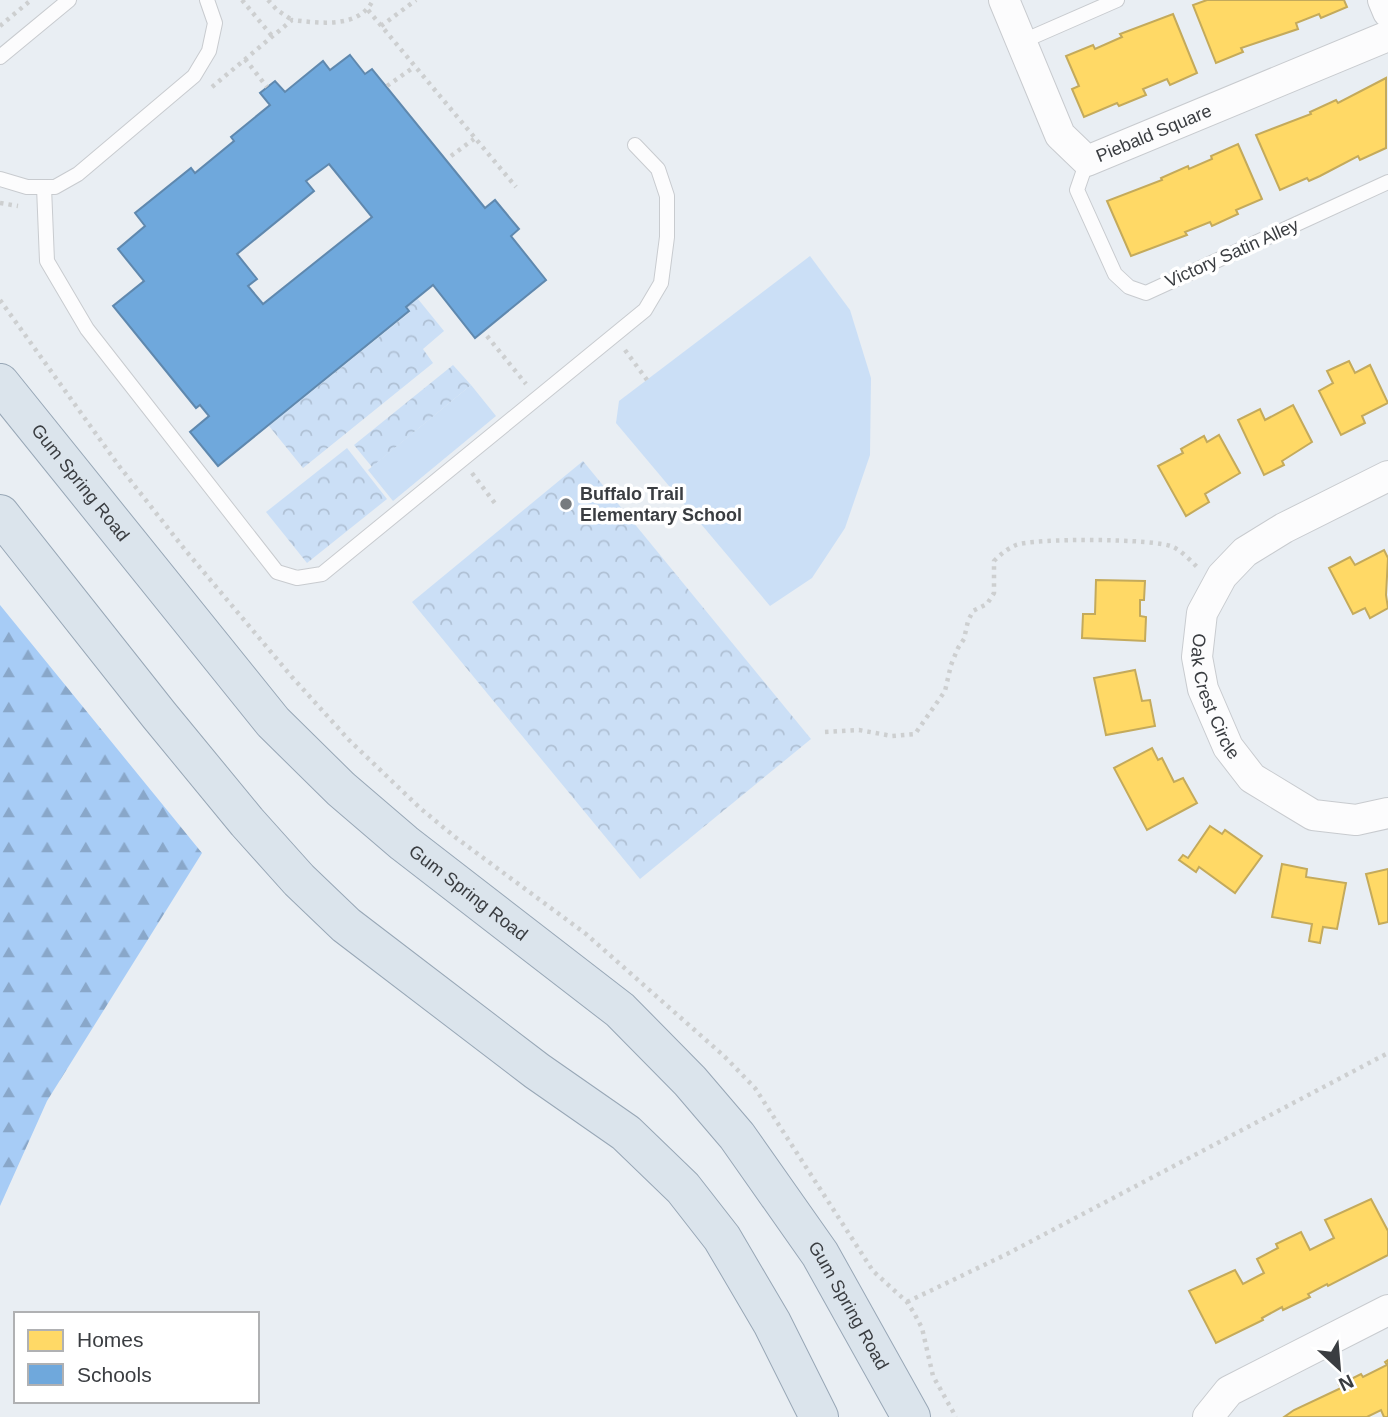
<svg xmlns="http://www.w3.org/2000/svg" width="1388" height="1417" font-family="Helvetica,sans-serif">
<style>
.forest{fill:url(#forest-firs)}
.park{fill:url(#park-crowns)}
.pitch{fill:#cbdff6}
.homes{fill:#ffd966;stroke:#c4aa5b;stroke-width:2}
.schools{fill:#6fa8dc;stroke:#5f88ae;stroke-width:2;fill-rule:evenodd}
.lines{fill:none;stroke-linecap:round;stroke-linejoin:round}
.service-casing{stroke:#c8cbcf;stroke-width:16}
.minor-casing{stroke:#c8cbcf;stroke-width:32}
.primary-casing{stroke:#98a7b6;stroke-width:40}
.path{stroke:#cdcfd0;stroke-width:4.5;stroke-dasharray:3.5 5;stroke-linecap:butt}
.service{stroke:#fcfcfd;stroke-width:14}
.minor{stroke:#fcfcfd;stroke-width:30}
.primary{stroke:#dbe4ec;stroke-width:38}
.poi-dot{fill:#777b7f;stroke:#fff;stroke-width:2.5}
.labels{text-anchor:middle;stroke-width:7;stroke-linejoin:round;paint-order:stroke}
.street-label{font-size:18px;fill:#3a3d41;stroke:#fff}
.poi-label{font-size:18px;font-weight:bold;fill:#3a3d41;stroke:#fff;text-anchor:start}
</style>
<defs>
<pattern id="forest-firs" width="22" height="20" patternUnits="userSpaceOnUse" patternTransform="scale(1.75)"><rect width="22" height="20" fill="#a7ccf6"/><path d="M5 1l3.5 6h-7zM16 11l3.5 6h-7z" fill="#89a7c9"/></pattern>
<pattern id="park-crowns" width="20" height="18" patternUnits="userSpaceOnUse" patternTransform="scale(1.75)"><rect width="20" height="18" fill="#cbdff6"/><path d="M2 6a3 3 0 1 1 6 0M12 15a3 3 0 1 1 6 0" fill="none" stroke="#afc0d4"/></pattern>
</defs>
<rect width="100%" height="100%" fill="#e9eef3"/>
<path class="forest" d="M0 605 202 853 47 1101 0 1206Z"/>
<g class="park">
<path d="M418 299 444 331 423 349 433 363 303 468 269 426 410 312 407 307Z"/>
<path d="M453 365 471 385 372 467 354 445Z"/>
<path d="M347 448 387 499 307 563 266 512Z"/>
<path d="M583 461 811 739 640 879 412 602Z"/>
</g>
<g class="pitch">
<path d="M810 256 850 310 871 378 870 455 845 528 812 578 770 606 616 423 619 401Z"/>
<path d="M471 385 496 416 393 501 368 470Z"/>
</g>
<g class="homes">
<path d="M1207 0H1344L1347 7 1321 18 1319 14 1296 23 1298 29 1241 48 1243 52 1216 63 1193 5Z"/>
<path d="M1173 14 1197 73 1170 85 1167 79 1143 89 1146 95 1119 106 1117 103 1084 117 1072 89 1079 86 1066 56 1093 45 1095 49 1122 37 1120 34Z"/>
<path d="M1386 78V148L1360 160 1358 156 1320 176 1309 181 1307 178 1280 190 1256 135 1311 114 1310 112 1336 100 1338 103Z"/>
<path d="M1238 144 1262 199 1236 210 1238 214 1212 226 1210 222 1185 232 1187 235 1131 256 1107 201 1162 180 1161 178 1188 166 1189 169 1212 159 1211 156Z"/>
<path d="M1349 361 1355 373 1370 365 1388 403 1362 416 1365 423 1341 435 1319 391 1333 383 1327 371Z"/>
<path d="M1293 405 1312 442 1282 461 1284 465 1264 475 1238 420 1260 409 1265 420Z"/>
<path d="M1219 435 1240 473 1205 494 1209 502 1186 516 1158 466 1183 453 1181 449 1204 436 1207 442Z"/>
<path d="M1384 550 1388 558 1386 595 1388 608 1370 618 1365 608 1353 614 1329 568 1350 557 1355 565Z"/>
<path d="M1096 580 1145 581 1144 600H1140V616L1146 617 1145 641 1082 638 1083 614H1095Z"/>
<path d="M1135 670 1142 701 1150 700 1155 726 1106 735 1094 678Z"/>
<path d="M1152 748 1158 760 1162 758 1174 782 1183 778 1197 803 1147 830 1114 768Z"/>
<path d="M1210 826 1222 834 1225 830 1262 856 1235 893 1199 867 1196 872 1179 860 1183 855 1188 858Z"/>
<path d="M1282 864 1307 869 1306 877 1346 883 1337 929 1323 927 1320 943 1309 941 1312 924 1272 917Z"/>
<path d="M1388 869V922L1379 924 1366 874Z"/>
<path d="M1371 1199 1388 1231V1255L1328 1286 1327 1284 1308 1294 1310 1297 1283 1310 1282 1307 1262 1318 1263 1320 1216 1343 1189 1291 1235 1270 1243 1284 1264 1273 1257 1259 1278 1248 1276 1244 1301 1232 1310 1250 1334 1238 1325 1220Z"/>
<path d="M1388 1360V1417H1384L1381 1410 1367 1417H1284L1294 1410 1341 1388 1339 1385 1361 1374 1363 1377 1387 1365 1385 1362Z"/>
</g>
<path class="schools" d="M350 55 365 74 372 69 485 208 495 200 519 229 511 236 546 280 475 338 433 285 406 307 409 311 218 466 190 432 209 416 200 405 196 408 113 306 144 281 118 249 145 226 135 213 191 168 195 173 234 141 231 137 270 105 260 93 275 81 285 92 323 61 330 70ZM329 164 372 217 263 304 248 286 257 279 237 254 314 191 306 181Z"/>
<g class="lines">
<defs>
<g id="service">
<path d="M1021 42 1117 0"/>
<path d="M0 57 69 0"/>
<path d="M1087 161 1077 190 1115 274 1129 287 1146 293 1388 182"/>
<path d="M0 179 27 187H55L78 174 194 76 209 51 215 23 207 0"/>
<path d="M44 187 47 261 87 329 277 572 297 578 322 574 645 310 661 283 667 237V196L658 169 635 145"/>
</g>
<g id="minor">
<path id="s1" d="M1004 0 1060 135 1087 161 1388 36"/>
<path d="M1383 0 1388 12"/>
<path id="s2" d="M1388 476 1284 528 1245 552 1222 576 1202 613 1197 657 1203 689 1228 747 1252 778 1313 815 1356 820 1388 813"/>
<path d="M1208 1417 1229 1391 1388 1310"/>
</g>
<g id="primary">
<path id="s3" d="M0 383 273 722 341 789 404 843 620 1010 690 1081 737 1136 820 1254 911 1417"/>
<path d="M0 514 159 715 247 822 299 880 346 925 537 1071 626 1133 683 1188 722 1238 772 1323 819 1417"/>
</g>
</defs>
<use href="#service" class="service-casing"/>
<use href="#minor" class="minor-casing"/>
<use href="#primary" class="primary-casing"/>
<g class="path">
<path d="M242 0 272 36"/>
<path d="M268 0 277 10 292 20"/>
<path d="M368 10 516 187"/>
<path d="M0 26 31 0"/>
<path d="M381 26 416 0"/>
<path d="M245 59 267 87"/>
<path d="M387 86 414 67"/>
<path d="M212 87 292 20C319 23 359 29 373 0"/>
<path d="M451 156 474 139"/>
<path d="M0 203 18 206"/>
<path d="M0 300 119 466 186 551 292 677 349 740 420 808 455 837 586 934 724 1056 755 1088 873 1271 907 1302 914 1313 922 1328 933 1376 956 1417"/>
<path d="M487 336 526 384"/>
<path d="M625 350 647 380"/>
<path d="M472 473 497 506"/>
<path d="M825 732 859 730 892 736 915 734 945 691 951 665 958 648 964 639 968 621 973 611 987 604 994 593V561C1001 554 1007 549 1016 545 1033 538 1156 538 1173 547 1182 551 1191 561 1198 568"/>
<path d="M907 1302 1007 1254 1388 1053"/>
</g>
<use href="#service" class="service"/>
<use href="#minor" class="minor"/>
<use href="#primary" class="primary"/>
</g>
<circle class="poi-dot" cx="566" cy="504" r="7"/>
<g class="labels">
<g class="street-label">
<text dy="6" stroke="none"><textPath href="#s1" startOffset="256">Piebald Square</textPath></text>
<text transform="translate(1232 253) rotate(-24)" y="6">Victory Satin Alley</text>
<text dy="6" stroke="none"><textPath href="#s3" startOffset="128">Gum Spring Road</textPath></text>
<text dy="6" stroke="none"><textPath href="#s2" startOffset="324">Oak Crest Circle</textPath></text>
<text dy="6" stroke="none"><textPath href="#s3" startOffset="695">Gum Spring Road</textPath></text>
<text dy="6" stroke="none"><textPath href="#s3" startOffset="1262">Gum Spring Road</textPath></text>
</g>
<g class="poi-label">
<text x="580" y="500">Buffalo Trail<tspan x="580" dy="21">Elementary School</tspan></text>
</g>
</g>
<rect x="14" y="1312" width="245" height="91" fill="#ffffff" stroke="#b0b1b3" stroke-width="2"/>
<rect x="28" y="1330" width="35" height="21" fill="#ffd966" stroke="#b0b1b3" stroke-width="2"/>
<text x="77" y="1347" font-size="21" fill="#3a3d41">Homes</text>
<rect x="28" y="1364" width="35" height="21" fill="#6fa8dc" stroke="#b0b1b3" stroke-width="2"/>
<text x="77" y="1382" font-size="21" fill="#3a3d41">Schools</text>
<g transform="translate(1339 1368) rotate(154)" stroke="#ffffff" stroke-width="5" paint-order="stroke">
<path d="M0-5L12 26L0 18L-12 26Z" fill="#3a3d41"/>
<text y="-10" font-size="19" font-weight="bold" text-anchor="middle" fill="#3a3d41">N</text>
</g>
</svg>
